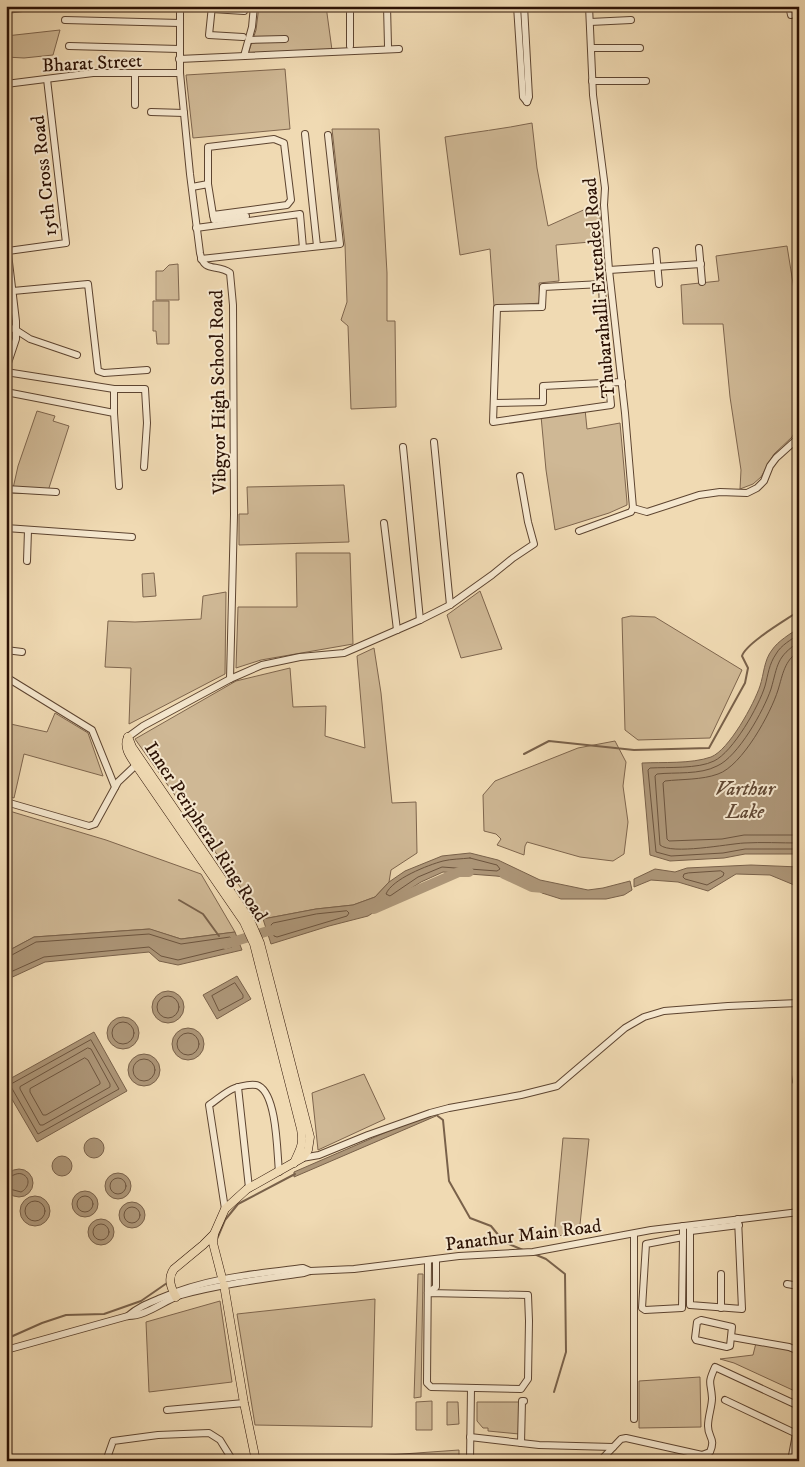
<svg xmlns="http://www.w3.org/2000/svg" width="805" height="1467" font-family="'IM FELL DW Pica',serif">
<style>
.green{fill:#cfb895;stroke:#7e654d}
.water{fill:#ad9678;stroke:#79614a}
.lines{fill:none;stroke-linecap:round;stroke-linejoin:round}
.shore{stroke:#6c543e;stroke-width:1}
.stream{stroke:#79614a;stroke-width:2}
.river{stroke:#ad9678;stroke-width:10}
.minor-casing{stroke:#5d4430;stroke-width:8}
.major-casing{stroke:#2c1205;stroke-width:9}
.minor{stroke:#f5e7ce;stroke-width:6}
.major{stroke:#f0dab3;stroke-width:8}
.labels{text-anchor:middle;stroke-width:4;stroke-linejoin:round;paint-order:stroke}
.street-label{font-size:19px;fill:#2c1205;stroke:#f5e7ce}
.water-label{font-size:20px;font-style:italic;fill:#604733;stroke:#f5e7ce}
</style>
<rect width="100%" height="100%" fill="#f0dab3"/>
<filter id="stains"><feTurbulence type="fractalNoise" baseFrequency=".004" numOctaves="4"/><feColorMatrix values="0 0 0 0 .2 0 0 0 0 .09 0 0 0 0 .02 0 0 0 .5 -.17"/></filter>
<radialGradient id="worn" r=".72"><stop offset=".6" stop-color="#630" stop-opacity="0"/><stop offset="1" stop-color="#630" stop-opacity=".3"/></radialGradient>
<g class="green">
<path d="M259 6H326L332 50 248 54 256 30Z"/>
<path d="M60 30 53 55 24 58 6 57V36Z"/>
<path d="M285 69 290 129 193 138 186 75Z"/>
<path d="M532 123 537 168 548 226 599 203 602 241 556 245 559 281 539 283 540 303 494 307 490 249 460 255 445 137C474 132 503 129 532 123Z"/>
<path d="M332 129H379L387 273V321H395L396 407 351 409 348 326 341 320 347 302 345 245Z"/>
<path d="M787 246 799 320V424L792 437 774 454 761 477 753 484 740 489 741 470 730 397 723 324H683L681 285 719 281 716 256Z"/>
<path d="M178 264 179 300H156V271H163L169 265Z"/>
<path d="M153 301H169V344H157L156 331H153Z"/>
<path d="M585 409 587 429 620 423 627 502V505L609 513 555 530 546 470 541 416Z"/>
<path d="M37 411 55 416 53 421 69 426 47 494 12 493 18 466Z"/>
<path d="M344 485 349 542 239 545V514H248L247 487Z"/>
<path d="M296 553H350L353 644 261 660 236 668 238 607H297Z"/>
<path d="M154 573 156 596 143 597 142 574Z"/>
<path d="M480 591 502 649 461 658 447 615Z"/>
<path d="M226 592 225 674 129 724 131 668 105 667 108 621 135 622 201 619 203 596Z"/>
<path d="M631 616 655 617 742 670 710 738 638 740 625 730 622 618Z"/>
<path d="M374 648 381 693 392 803 416 802 417 853 391 870 389 882 375 897 353 905 316 909 263 919 135 739 236 681 290 668 293 707 326 706 325 736 365 748 357 656Z"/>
<path d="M55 713 88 733 103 776 24 754 14 798 6 795V723L47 732Z"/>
<path d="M615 741 626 762 623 786 628 822 624 854 613 861 580 857 527 842 525 846 524 855 497 845 501 839 496 834 484 831 483 795 495 781 578 748Z"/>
<path d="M6 810 106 840 201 874 235 932 181 939 149 929 34 937 6 952Z"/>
<path d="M364 1074 385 1119 318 1150 312 1093Z"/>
<path d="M563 1138 589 1139 579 1234 554 1236Z"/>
<path d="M418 1274H423L421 1397 414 1398Z"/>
<path d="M375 1299 372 1427 255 1425 237 1314Z"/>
<path d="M220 1301 232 1382 149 1392 146 1322Z"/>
<path d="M756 1343 790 1348 799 1354V1393L734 1363 720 1359 753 1355Z"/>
<path d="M700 1377 701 1427 639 1428V1381Z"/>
<path d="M432 1401V1430H416V1402Z"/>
<path d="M447 1402H458L459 1424 447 1425Z"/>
<path d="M477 1402H520L519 1434 488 1431V1428H483L477 1421Z"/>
<path d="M459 1450V1461H304Z"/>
</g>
<g class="water">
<path d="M799 628V854H745L724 858 670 861 650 855 642 763C663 762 691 764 711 757 729 750 754 704 760 686 764 674 764 660 772 650 778 641 790 634 799 628Z"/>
<path d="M470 853 498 860 540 880 588 890 603 888 630 881 632 890 624 895 606 899H561L542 893 521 879 496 876 443 872 421 882 368 916 329 926 271 944 263 919 316 909 353 905 375 897 389 882 405 871 442 856Z"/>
<path d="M751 865 799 867V887L770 875 736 874 708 891 678 882 651 880 634 887V879L655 869 675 872 687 868Z"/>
<path d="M150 929 181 939 235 932 242 950 178 965 159 961 149 952 45 962 6 980V952L34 937Z"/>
<path d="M237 976 251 999 217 1019 203 995Z"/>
<circle cx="168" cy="1007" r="16"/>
<circle cx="123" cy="1033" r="16"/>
<circle cx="188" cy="1044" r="16"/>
<path d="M94 1032 127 1091 37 1142 6 1089V1081Z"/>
<circle cx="144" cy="1070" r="16"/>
<path d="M435 1111 436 1116 294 1177V1172Z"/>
<circle cx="94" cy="1148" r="10"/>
<circle cx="62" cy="1166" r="10"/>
<circle cx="19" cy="1183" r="14"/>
<circle cx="118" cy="1186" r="13"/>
<circle cx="85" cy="1204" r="13"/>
<circle cx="35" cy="1211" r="15"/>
<circle cx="132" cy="1215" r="13"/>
<circle cx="101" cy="1232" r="13"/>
</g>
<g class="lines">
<g class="shore">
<path d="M799 634C791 640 781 645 776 654 769 664 768 675 765 686 759 706 733 752 714 761 698 769 668 767 650 768L648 770 656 852 671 856 723 853 745 849H799"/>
<path d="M799 642C776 657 778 665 771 689 764 710 738 757 717 766 700 775 675 772 657 774L655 776 660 845C672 855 727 844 744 843 762 842 781 843 799 843"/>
<path d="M799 651C784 661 783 674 778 690 771 713 742 766 718 774 702 780 682 779 665 781L663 783 667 839 669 841 722 839 744 835H799"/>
<path d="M470 858 497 865 500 869 497 871 442 867 418 877 390 896 386 894C392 879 428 865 443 861 451 859 461 859 470 858Z"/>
<path d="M721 871 724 873 723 876 707 885 685 879 683 877 684 874 688 873Z"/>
<path d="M347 911 349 913 347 916 277 937 274 936 271 925 273 923 316 914Z"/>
<path d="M6 956H10L36 942 149 934 181 944 230 937 232 939 234 944 232 947 178 960 161 956 149 947 44 957 6 974"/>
<path d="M235 983 243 995V998L219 1011 212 996Z"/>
<circle cx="168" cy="1007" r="11"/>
<circle cx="123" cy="1033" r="11"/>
<circle cx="188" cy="1044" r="11"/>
<path d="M91 1040 119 1089 38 1134 10 1085Z"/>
<path d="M88 1048 91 1049 110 1084V1087L43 1125H40L20 1089V1087Z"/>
<path d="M85 1058 88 1060 100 1082V1084L46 1115H43L30 1092V1089Z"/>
<circle cx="144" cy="1070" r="11"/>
<circle cx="118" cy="1186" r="8"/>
<path d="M6 1178C12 1177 16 1172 22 1174 32 1178 28 1189 21 1192L6 1188"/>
<circle cx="85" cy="1204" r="8"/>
<circle cx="35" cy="1211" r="10"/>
<circle cx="132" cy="1215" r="8"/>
<circle cx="101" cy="1232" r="8"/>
</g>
<g class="stream">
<path d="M524 754 549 741 634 750 709 748 745 683 748 668 742 656C746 643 786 620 799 611"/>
<path d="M179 900 203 914 219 936"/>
<path d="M435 1114 443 1120 449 1181 470 1218 491 1226 504 1242 523 1250"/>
<path d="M217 1239 225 1220 238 1204 295 1174"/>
<path d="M534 1254 546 1259 565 1274 566 1352 554 1392"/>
<path d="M6 1339 42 1323 66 1315 104 1314 141 1301 167 1283"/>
</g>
<g class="river">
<path d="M504 874 532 887 544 888"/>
<path d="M374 909 459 872H469"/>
<path d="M226 944 268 931 280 929"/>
</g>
<defs>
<g id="minor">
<path d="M180 6V73L190 174 200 253C204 274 217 263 230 273L233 305 234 515 230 679"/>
<path d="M212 6 209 35 243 37"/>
<path d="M350 6V46"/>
<path d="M387 6 388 46"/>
<path d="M517 6 523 97 527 102"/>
<path d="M524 6 529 97 527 102"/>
<path d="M789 6 791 15"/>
<path d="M212 9 244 11"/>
<path d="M6 10 38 6"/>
<path d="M65 20 180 23"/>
<path d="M590 22 631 20"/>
<path d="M249 40 285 39"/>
<path d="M69 46 179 49"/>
<path d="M591 48H640"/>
<path d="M244 56 252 27 254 6"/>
<path d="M179 59 399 49"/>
<path d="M592 81H646"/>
<path d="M6 84 93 73H180"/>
<path d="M135 105V73"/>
<path d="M151 112 184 113"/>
<path d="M305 134 317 246"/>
<path d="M192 187 208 184V147L274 139 284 143 291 200 287 205 213 215 208 184"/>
<path d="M213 215 214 220 246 216"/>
<path d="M196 228 300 214 303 248"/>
<path d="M6 237 16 321V339L6 369"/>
<path d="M699 248 702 282"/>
<path d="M8 251 66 243 47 79"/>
<path d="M656 251 659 284"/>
<path d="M201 259 340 244 328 135"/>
<path d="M609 270 701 264"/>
<path d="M602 284 604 334 611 405 493 422 497 308 542 307 543 287Z"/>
<path d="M13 291 88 284 98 371 104 373 147 370"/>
<path d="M6 326 16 330 30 339 77 355"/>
<path d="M6 372 114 389H145L147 423 144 467"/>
<path d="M114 389V413L119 486"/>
<path d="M6 392 114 413"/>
<path d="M494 403 543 402V386L622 382"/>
<path d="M434 442 450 605"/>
<path d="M403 447 420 620"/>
<path d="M6 489 56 492"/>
<path d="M633 508 647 512 699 495 720 492 747 493 757 488 764 481 770 466 776 458 796 440 799 434"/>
<path d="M384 523 397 630"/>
<path d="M6 528 132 537"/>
<path d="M579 531 631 512 633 508 625 413 609 270 604 205 605 188 593 95 589 6"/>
<path d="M6 555 8 528"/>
<path d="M27 561 28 530"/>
<path d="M6 650 22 652"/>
<path d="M6 677 92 730 115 787"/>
<path d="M128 737 143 726 230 679 262 665 300 657 344 653 420 620 450 605 492 575 513 558 534 544 528 522 520 476"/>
<path d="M6 802 89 826 95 824 118 782 136 765"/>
<path d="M796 1081 799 1064"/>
<path d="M238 1087 249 1188"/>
<path d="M302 1158 319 1155 368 1135 430 1113 449 1108 521 1095 557 1086 625 1028 644 1017 664 1011 728 1006 799 1003"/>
<path d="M225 1209 209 1105C217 1100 226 1091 235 1088 241 1086 254 1083 259 1086 277 1096 277 1152 279 1172"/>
<path d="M683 1226V1237L682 1308 645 1310 642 1308 646 1244 683 1237"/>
<path d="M690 1226V1305L742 1309 738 1219"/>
<path d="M691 1231 739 1225"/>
<path d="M634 1234V1419"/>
<path d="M721 1274V1308"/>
<path d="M787 1284 799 1286"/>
<path d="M428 1293 528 1295 529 1321 528 1379 521 1389 431 1387 427 1383 428 1260"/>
<path d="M428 1293 436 1287V1259"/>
<path d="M128 1316C138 1307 149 1303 161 1298 207 1278 254 1274 303 1268L310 1271"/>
<path d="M701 1320 732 1327 730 1346 727 1347 696 1340 695 1338 697 1322Z"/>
<path d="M732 1337 789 1347 799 1351"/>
<path d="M6 1350 128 1316C147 1316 163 1301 181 1295 222 1284 263 1279 304 1273L310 1271 354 1269 459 1256 533 1252 651 1230 799 1212"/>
<path d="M725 1400 799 1435"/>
<path d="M167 1410 244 1403"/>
<path d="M470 1437 539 1445 613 1447"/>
<path d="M521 1443 522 1401H524"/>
<path d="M106 1461 113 1441 158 1435 209 1433 220 1440 233 1461"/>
<path d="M470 1461 471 1388"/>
<path d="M600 1461 621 1439 626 1438 702 1455 710 1452C716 1438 708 1438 708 1426 708 1416 712 1407 712 1398 711 1381 707 1385 715 1367L799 1406"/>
<path d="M791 1461 796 1434"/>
</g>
<g id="major">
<path d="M128 737 132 747 250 920 260 943 310 1137 308 1150 302 1158 247 1189 225 1209 214 1234 213 1243 222 1278"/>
<path d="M128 737C123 747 130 756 136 765L244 922 254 944 301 1129C304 1145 300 1149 294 1163"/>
<path d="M224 1285 244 1403 256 1461"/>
<path d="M176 1297C171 1288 167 1278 174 1269L203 1245 214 1234"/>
</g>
</defs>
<use href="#minor" class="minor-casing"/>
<use href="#major" class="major-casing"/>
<use href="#minor" class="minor"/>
<use href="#major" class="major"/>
</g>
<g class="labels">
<g class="street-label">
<text transform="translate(92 62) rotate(-3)" y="7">Bharat Street</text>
<text transform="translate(43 176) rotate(-96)" y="7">15th Cross Road</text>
<text transform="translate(598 288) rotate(-95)" y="7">Thubarahalli Extended Road</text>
<text transform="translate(217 392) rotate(-91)" y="7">Vibgyor High School Road</text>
<text transform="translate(207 831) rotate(57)" y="7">Inner Peripheral Ring Road</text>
<text transform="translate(523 1234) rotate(-7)" y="7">Panathur Main Road</text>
</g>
<g class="water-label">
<text x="745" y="795">Varthur<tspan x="745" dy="23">Lake</tspan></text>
</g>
</g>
<rect width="805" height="1467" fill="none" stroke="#f0dab3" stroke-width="25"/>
<rect x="8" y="8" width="790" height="1452" fill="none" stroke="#2c1205" stroke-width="2.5"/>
<rect x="12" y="12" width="780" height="1442" fill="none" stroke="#2c1205"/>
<rect width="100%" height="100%" filter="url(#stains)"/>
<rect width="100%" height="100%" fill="url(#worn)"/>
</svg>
